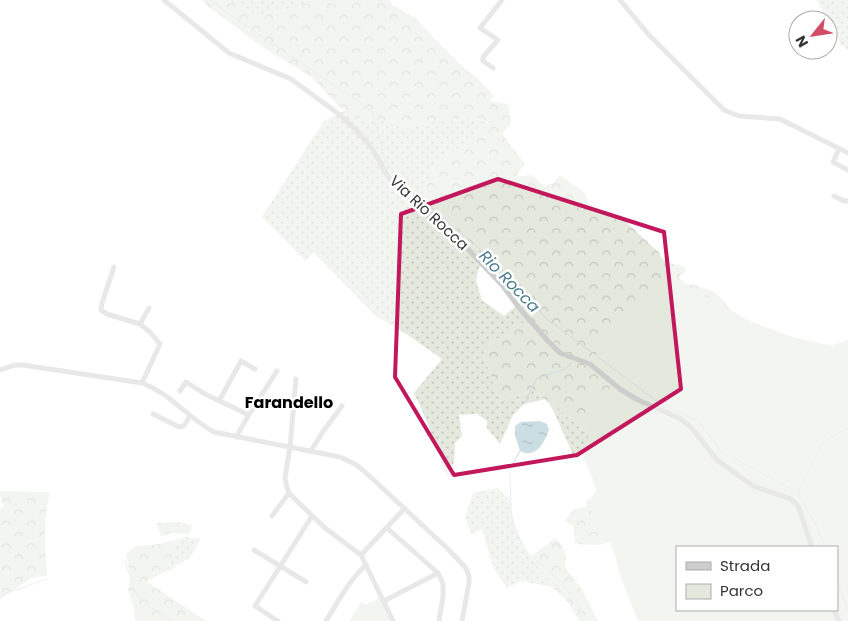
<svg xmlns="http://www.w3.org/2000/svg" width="848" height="621" font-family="Poppins,sans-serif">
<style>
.grass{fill:url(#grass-dots)}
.forest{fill:url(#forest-crowns)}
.green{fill:#e4e8dd;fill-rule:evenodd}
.water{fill:url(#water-ripples)}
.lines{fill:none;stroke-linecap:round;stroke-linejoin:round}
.stream{stroke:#cadee4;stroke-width:1}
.minor{stroke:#cdcdcd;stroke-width:5}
.marked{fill:none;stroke:#c2185b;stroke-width:4;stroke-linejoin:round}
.labels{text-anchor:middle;stroke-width:5;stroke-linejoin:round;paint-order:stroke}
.street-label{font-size:15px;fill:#333;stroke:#fff}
.water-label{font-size:16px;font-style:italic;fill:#497a8d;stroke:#fff}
.neighbourhood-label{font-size:16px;font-weight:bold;fill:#000;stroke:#fff}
</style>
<defs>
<pattern id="grass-dots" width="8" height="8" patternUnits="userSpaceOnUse" patternTransform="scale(1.25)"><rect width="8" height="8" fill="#e4e8dd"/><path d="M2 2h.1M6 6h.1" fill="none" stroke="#c4c7be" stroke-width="1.8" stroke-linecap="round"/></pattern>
<pattern id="forest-crowns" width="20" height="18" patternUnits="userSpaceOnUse" patternTransform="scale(1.25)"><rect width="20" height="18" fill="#e4e8dd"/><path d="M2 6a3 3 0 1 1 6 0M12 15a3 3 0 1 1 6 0" fill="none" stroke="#c4c7be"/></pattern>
<pattern id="water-ripples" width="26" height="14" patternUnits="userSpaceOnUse" patternTransform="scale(1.25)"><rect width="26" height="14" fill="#cadee4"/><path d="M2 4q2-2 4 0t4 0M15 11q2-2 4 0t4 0" fill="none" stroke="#aebfc4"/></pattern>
</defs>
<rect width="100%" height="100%" fill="#fff"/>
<g class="grass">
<path d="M226 0H317L293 8 257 15Z"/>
<path d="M817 0H848V50L840 44 838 35 828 22V20H827Z"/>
<path d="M346 110 363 119 386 121 406 128 438 121 462 117 480 119 490 123 480 128 463 145 435 165 423 193 487 261 479 268 476 281 482 300 504 316 521 301 534 317 490 343 483 354 500 401 533 390 604 445 594 446 575 459 553 410 546 399 524 404 513 415 500 444 487 428V421L477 414 459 415 462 436 455 443 454 462 447 476 428 424 414 393 442 359 408 335 376 316 313 252 305 261 262 217 324 121Z"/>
<path d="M498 488 510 500 513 522 524 548 531 557 552 587 521 581 507 588 494 569 482 529 471 534 465 517 473 493Z"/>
<path d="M184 537 201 539 189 558 177 565 171 570 165 572 172 558 176 540Z"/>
</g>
<g class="forest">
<path d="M202 0H226L257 15 293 8 317 0H390L391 4 417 19 429 33 462 66 477 78 494 96 490 101 508 104 511 123 502 134 525 164 515 177 532 175 544 186 553 183 560 175 584 192 590 206 611 216 624 220 655 249 659 252C662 266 675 262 685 268V272L680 275V279L686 284 695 285 714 292 723 300 730 309 748 321 792 337 832 346 848 340V621L837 547H677L612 541 599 545 575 544 573 525 564 521 574 509 598 504 604 445 533 390 500 401 483 354 490 343 534 316 490 264 423 193 435 165 463 145 480 128 489 122 480 119 462 117 438 121 406 128 386 121 363 119 338 106 314 79 294 66 261 46 209 7Z"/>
<path d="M0 491 50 492C43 519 45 548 47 575L30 579 0 599V509L4 507 0 495Z"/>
<path d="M179 522 192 526 189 534 171 533 161 536 156 523Z"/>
<path d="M555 538C565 546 567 555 565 567L583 591 598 621H579L567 601 552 587 531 557Z"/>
<path d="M176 540 172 558 165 572 146 581 206 621H135V612L128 590 131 579 126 554 137 546 153 545Z"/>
</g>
<g class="green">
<path d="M668 277 676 278 678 283 688 292 720 301 732 315 745 319 771 330 792 337 832 346 848 340V621H638L621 578 616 558 608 538 595 515 587 507 586 501 590 499 596 491 593 480 582 453 588 440V426L583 399 601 395 612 387 598 360 596 355 598 347 611 331 644 302 654 295 660 285ZM677 547H837V610H677Z"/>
<path d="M379 598 390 621H349L361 602 366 605Z"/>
</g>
<path class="water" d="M540 421 547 424 549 430C544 443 536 459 520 451L515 435V426L521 422Z"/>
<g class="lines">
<g class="stream">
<path d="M211 0 226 12 372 111 386 162 412 191 497 264 547 319 655 400 699 422 721 451 798 493 817 527 825 547"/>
<path d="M524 404 537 378 566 369 572 362"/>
<path d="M828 439 848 428"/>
<path d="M520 451 510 469 511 510 513 522 521 541 527 552 546 568 577 601 583 621"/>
<path d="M798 492 823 442 826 441"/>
<path d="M125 560 133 587 144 603 173 621"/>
<path d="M837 580 848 610"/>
<path d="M0 597 7 593 47 579"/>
</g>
<g class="minor">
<path d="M164 0 229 53 291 79 340 115 356 130 372 148 386 173 393 184 429 215 447 229 463 244 503 286 520 309 549 342 560 353 590 364 620 389 638 400 679 418 690 426 717 460 753 486 791 499 798 506 812 547"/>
<path d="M620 0 649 35 724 110 739 116 780 119 848 153"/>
<path d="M493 68 483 61V57L498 40 480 28 502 0"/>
<path d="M839 149 833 162 848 170"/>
<path d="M834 196 844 201H848"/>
<path d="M114 267 102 303 101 310 107 314 140 324"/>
<path d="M0 370 15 365H23L142 383C172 394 187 418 214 432L340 457 355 464 364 471 447 548 466 568 469 576V583L462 621"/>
<path d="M296 379 290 447 285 478 287 487 289 493 301 505 325 528 361 555 393 621"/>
<path d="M142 383 160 344 150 332 140 324 149 308"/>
<path d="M180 391 186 382 205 394 247 414 248 416 247 418 236 437"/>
<path d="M219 401 241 361 255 369"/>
<path d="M153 414 179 427 184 426 190 416"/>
<path d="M248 416 277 371"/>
<path d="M311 451 322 433 342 406"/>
<path d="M272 516 289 493"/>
<path d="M387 528 438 573 443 584V597L439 621"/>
<path d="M254 550 306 582"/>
<path d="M361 555 404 509"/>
<path d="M384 601 438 573"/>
<path d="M834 610 839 621"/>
<path d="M278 621 255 606 312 516"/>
<path d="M326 621C338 602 349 580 366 565"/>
</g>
</g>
<path d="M0 0H848V621H0ZM498 179 664 232 681 389 577 455 454 475 395 377 401 214Z" fill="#fff" fill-opacity=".55" fill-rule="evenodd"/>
<path class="marked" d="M498 179 664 232 681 389 577 455 454 475 395 377 401 214Z"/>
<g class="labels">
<g class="street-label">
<text transform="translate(429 213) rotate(43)" y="5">Via Rio Rocca</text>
</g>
<g class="water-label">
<text transform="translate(510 281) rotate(46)" y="6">Rio Rocca</text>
</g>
<g class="neighbourhood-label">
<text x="289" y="408">Farandello</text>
</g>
</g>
<rect x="676" y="546" width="162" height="65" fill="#ffffff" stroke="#adadad"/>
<rect x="686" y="562" width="25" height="8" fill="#cdcdcd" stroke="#adadad"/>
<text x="720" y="571" font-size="15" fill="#333333">Strada</text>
<rect x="686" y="584" width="25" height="15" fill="#e4e8dd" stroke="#adadad"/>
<text x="720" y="596" font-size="15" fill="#333333">Parco</text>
<g transform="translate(813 35) rotate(240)"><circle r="24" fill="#ffffff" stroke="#adadad"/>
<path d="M0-4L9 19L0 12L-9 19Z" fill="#d24c65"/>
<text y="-8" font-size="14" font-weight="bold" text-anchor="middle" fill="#333333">N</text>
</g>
</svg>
